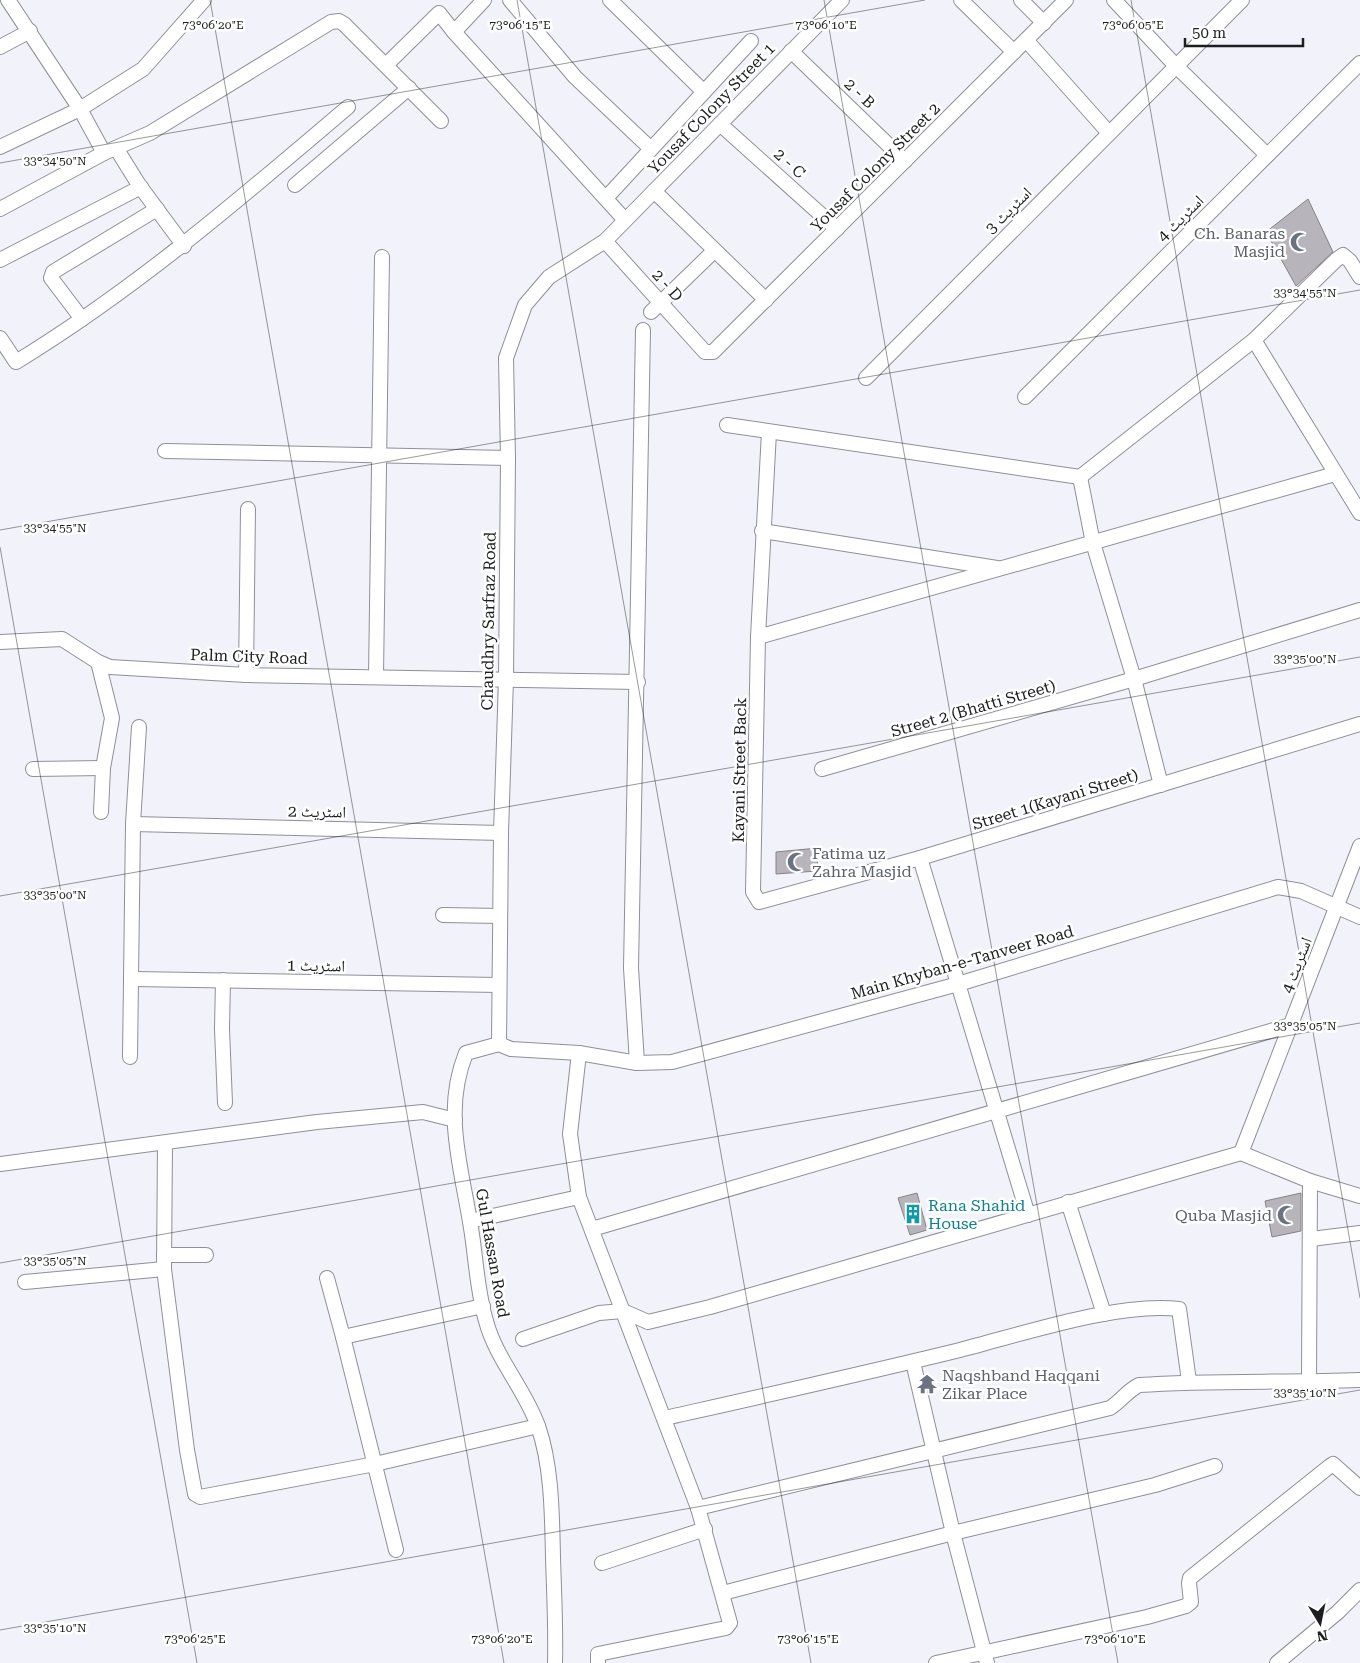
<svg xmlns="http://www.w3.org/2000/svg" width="1360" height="1663" font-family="'Roboto Serif','Noto Naskh Arabic',serif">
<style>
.building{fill:#b7b5bb;stroke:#858288}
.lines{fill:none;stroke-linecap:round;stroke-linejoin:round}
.minor-casing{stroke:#8f9096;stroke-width:16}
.minor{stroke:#fff;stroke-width:14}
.ticks{fill:none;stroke:#1d1e20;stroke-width:1;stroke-opacity:0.45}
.labels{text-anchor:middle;stroke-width:5;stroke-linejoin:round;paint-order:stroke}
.street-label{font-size:16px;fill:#1d1e20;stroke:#fff}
.worship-label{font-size:16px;fill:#5b616d;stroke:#fff;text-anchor:end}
.culture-label{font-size:16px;fill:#0d838f;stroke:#fff;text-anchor:start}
.ticks-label{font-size:12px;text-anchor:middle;fill:#1d1e20;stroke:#fff;stroke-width:5;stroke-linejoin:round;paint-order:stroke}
</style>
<rect width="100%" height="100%" fill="#f2f3fa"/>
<g class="building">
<path d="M1308 199 1333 252 1296 286 1266 232Z"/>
<path d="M818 848 817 871 776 874V852Z"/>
<path d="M917 1193 927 1230 910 1235 898 1198Z"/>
<path d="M1301 1193V1231L1272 1237 1265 1201Z"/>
</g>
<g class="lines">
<defs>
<g id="minor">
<path d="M8 0 80 109 104 153"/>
<path d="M510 0 575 77 649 147"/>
<path d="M610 0 704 92"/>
<path d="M961 0 1014 52"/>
<path d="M1021 0 1044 23"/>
<path d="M1114 0 1176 66 1267 155"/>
<path d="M454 32 484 0"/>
<path d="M1026 40 1109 133"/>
<path d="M0 47 30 31"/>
<path d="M791 51 905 161"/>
<path d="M387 64 439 13 454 32 625 220"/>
<path d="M720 124 837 229"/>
<path d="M0 147 80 109 143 69 204 0"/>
<path d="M116 148 139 185 184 246"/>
<path d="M295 185 409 88"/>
<path d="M654 191 766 300"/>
<path d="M606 198 751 41"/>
<path d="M0 209 104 153 150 133 331 22 339 21 344 24 441 121"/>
<path d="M605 241 705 352H713L1066 0"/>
<path d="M0 260 141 187"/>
<path d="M651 312 714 251"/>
<path d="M82 319 51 278 53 272 157 209"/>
<path d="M0 338 16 362C137 288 241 198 348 107"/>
<path d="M1254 340 1360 513"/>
<path d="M866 378 1242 0"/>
<path d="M1025 397 1360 63"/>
<path d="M727 425 1080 477 1254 340 1336 260 1343 255 1350 261 1360 277"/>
<path d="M769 432 758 637 1335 474"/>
<path d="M165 451 508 458"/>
<path d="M1080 477 1093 543 1134 679 1161 785"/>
<path d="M762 531 997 568"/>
<path d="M758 637 753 892 759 902 920 858 1360 724"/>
<path d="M0 642 62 639 98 662 110 667 246 675 638 682"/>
<path d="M98 662 112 718 103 768 101 812"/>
<path d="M246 675 248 509"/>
<path d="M376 676 382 257"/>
<path d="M33 769 103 768"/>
<path d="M822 769 1134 679 1360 610"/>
<path d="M133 824 501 833"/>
<path d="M920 858 1028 1215"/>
<path d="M443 915 500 916"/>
<path d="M133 979 499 985"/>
<path d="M223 980 222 1029 225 1103"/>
<path d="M499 1044 501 833 506 679 508 458 506 358 525 305 549 277 605 241 842 0"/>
<path d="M499 1044 511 1049 579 1053 637 1063 672 1062 958 984 1278 887 1301 891 1360 917"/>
<path d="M499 1044 466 1053C442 1112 462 1169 471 1228 476 1258 477 1291 486 1321 496 1359 525 1389 538 1426 552 1466 552 1515 553 1557 554 1592 556 1628 555 1663"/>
<path d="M579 1053 570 1134 579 1197 698 1508 730 1623 726 1628 598 1654V1663"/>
<path d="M130 1057 133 824 139 727"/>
<path d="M637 1063 631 968 643 330"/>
<path d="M165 1144 164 1269 187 1450 195 1494 200 1497 375 1464 538 1426"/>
<path d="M1241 1153 1360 846"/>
<path d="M0 1164 317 1122 423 1112 455 1120"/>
<path d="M1068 1202 1104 1314"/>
<path d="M470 1221 579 1197"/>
<path d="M592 1229 1291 1025"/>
<path d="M1311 1239 1360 1233"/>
<path d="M164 1255H206"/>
<path d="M327 1278 343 1337 483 1306"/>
<path d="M25 1282 164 1269"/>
<path d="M343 1337 396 1550"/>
<path d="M523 1339 599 1313 623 1311 648 1322 710 1307 1241 1153 1310 1181 1360 1196"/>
<path d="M913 1362 953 1533 987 1663"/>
<path d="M1309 1382 1310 1181"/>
<path d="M665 1418C763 1396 862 1374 960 1350 1023 1334 1117 1302 1179 1309L1189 1381"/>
<path d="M698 1508 1110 1408C1121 1401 1127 1391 1139 1385 1212 1380 1286 1383 1360 1380"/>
<path d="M602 1563 705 1529"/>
<path d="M723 1593 953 1533 1155 1485 1215 1466"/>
<path d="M936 1663 1147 1617 1186 1606 1191 1602 1189 1583 1190 1578 1330 1466 1333 1464 1360 1488"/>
<path d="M1277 1663 1338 1612 1360 1590"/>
</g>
</defs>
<use href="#minor" class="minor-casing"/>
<use href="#minor" class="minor"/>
</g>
<path class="ticks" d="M210 0 504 1663M517 0 811 1663M824 0 1118 1663M1131 0 1360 1298M0 163 925 0M0 530 1360 290M0 547 197 1663M0 896 1360 657M0 1263 1360 1023M0 1630 1360 1390"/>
<defs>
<symbol id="mosque-bare" viewBox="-9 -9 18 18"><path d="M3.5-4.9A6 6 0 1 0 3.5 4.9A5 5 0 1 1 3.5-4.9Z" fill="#6b7280" stroke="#fff" stroke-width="2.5" paint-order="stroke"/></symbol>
<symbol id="building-bare" viewBox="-9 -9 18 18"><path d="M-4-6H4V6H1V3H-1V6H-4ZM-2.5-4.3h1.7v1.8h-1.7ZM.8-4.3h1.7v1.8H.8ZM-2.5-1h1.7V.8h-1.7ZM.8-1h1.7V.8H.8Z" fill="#0f9aa8" stroke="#fff" stroke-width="2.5" paint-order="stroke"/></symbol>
<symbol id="temple-bare" viewBox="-9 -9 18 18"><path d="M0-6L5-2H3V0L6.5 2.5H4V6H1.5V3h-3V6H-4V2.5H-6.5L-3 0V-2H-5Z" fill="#6b7280" stroke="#fff" stroke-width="2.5" paint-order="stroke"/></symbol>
</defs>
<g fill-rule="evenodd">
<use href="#mosque-bare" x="1286" y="228" width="28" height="28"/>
<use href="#mosque-bare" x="783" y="848" width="28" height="28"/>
<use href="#building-bare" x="899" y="1200" width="28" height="28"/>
<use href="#mosque-bare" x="1273" y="1201" width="28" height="28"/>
<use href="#temple-bare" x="913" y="1370" width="28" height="28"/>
</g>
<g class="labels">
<g class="street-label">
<text transform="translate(860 93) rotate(44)" y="6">2 - B</text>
<text transform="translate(711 108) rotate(-46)" y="6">Yousaf Colony Street 1</text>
<text transform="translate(790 163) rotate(42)" y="6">2 - C</text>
<text transform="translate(875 167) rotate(-45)" y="6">Yousaf Colony Street 2</text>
<text transform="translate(1008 210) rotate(-45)" y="6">اسٹریٹ 3</text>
<text transform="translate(1180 218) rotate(-45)" y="6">اسٹریٹ 4</text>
<text transform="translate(668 285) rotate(48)" y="6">2 - D</text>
<text transform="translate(488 621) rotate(-89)" y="6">Chaudhry Sarfraz Road</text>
<text transform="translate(249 656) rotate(2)" y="6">Palm City Road</text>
<text transform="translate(973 708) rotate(-16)" y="6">Street 2 (Bhatti Street)</text>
<text transform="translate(739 770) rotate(-89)" y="6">Kayani Street Back</text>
<text transform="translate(1055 799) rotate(-17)" y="6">Street 1(Kayani Street)</text>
<text transform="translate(317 811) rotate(1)" y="6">اسٹریٹ 2</text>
<text transform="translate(962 962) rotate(-16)" y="6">Main Khyban-e-Tanveer Road</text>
<text transform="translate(316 965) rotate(1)" y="6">اسٹریٹ 1</text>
<text transform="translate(1296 965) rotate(-69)" y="6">اسٹریٹ 4</text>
<text transform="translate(493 1253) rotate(80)" y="6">Gul Hassan Road</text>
</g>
<g class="worship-label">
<text x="1285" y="239">Ch. Banaras<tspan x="1285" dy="18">Masjid</tspan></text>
<text x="812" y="859" text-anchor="start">Fatima uz<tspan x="812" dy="18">Zahra Masjid</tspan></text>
<text x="1272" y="1221">Quba Masjid</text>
<text x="942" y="1381" text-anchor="start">Naqshband Haqqani<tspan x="942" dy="18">Zikar Place</tspan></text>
</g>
<g class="culture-label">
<text x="928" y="1211">Rana Shahid<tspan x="928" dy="18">House</tspan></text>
</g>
</g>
<g class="ticks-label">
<text x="520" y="29">73°06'15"E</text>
<text x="213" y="29">73°06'20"E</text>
<text x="826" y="29">73°06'10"E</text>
<text x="1133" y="29">73°06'05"E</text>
<text x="55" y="165">33°34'50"N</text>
<text x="1305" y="297">33°34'55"N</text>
<text x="55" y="532">33°34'55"N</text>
<text x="1305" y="663">33°35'00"N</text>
<text x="55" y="899">33°35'00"N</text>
<text x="1305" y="1030">33°35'05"N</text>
<text x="55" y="1265">33°35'05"N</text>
<text x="1305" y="1397">33°35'10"N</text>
<text x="55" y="1632">33°35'10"N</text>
<text x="195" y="1643">73°06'25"E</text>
<text x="502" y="1643">73°06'20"E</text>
<text x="808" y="1643">73°06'15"E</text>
<text x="1115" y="1643">73°06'10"E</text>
</g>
<g transform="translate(1320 1623) rotate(170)" stroke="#ffffff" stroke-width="4" paint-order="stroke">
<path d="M0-4L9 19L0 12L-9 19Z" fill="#1d1e20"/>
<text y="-8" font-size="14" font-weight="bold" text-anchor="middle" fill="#1d1e20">N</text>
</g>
<path d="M1185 38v8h118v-8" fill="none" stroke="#1d1e20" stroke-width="2.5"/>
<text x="1192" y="38" font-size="15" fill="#1d1e20" stroke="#ffffff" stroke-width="4" paint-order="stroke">50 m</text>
</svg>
